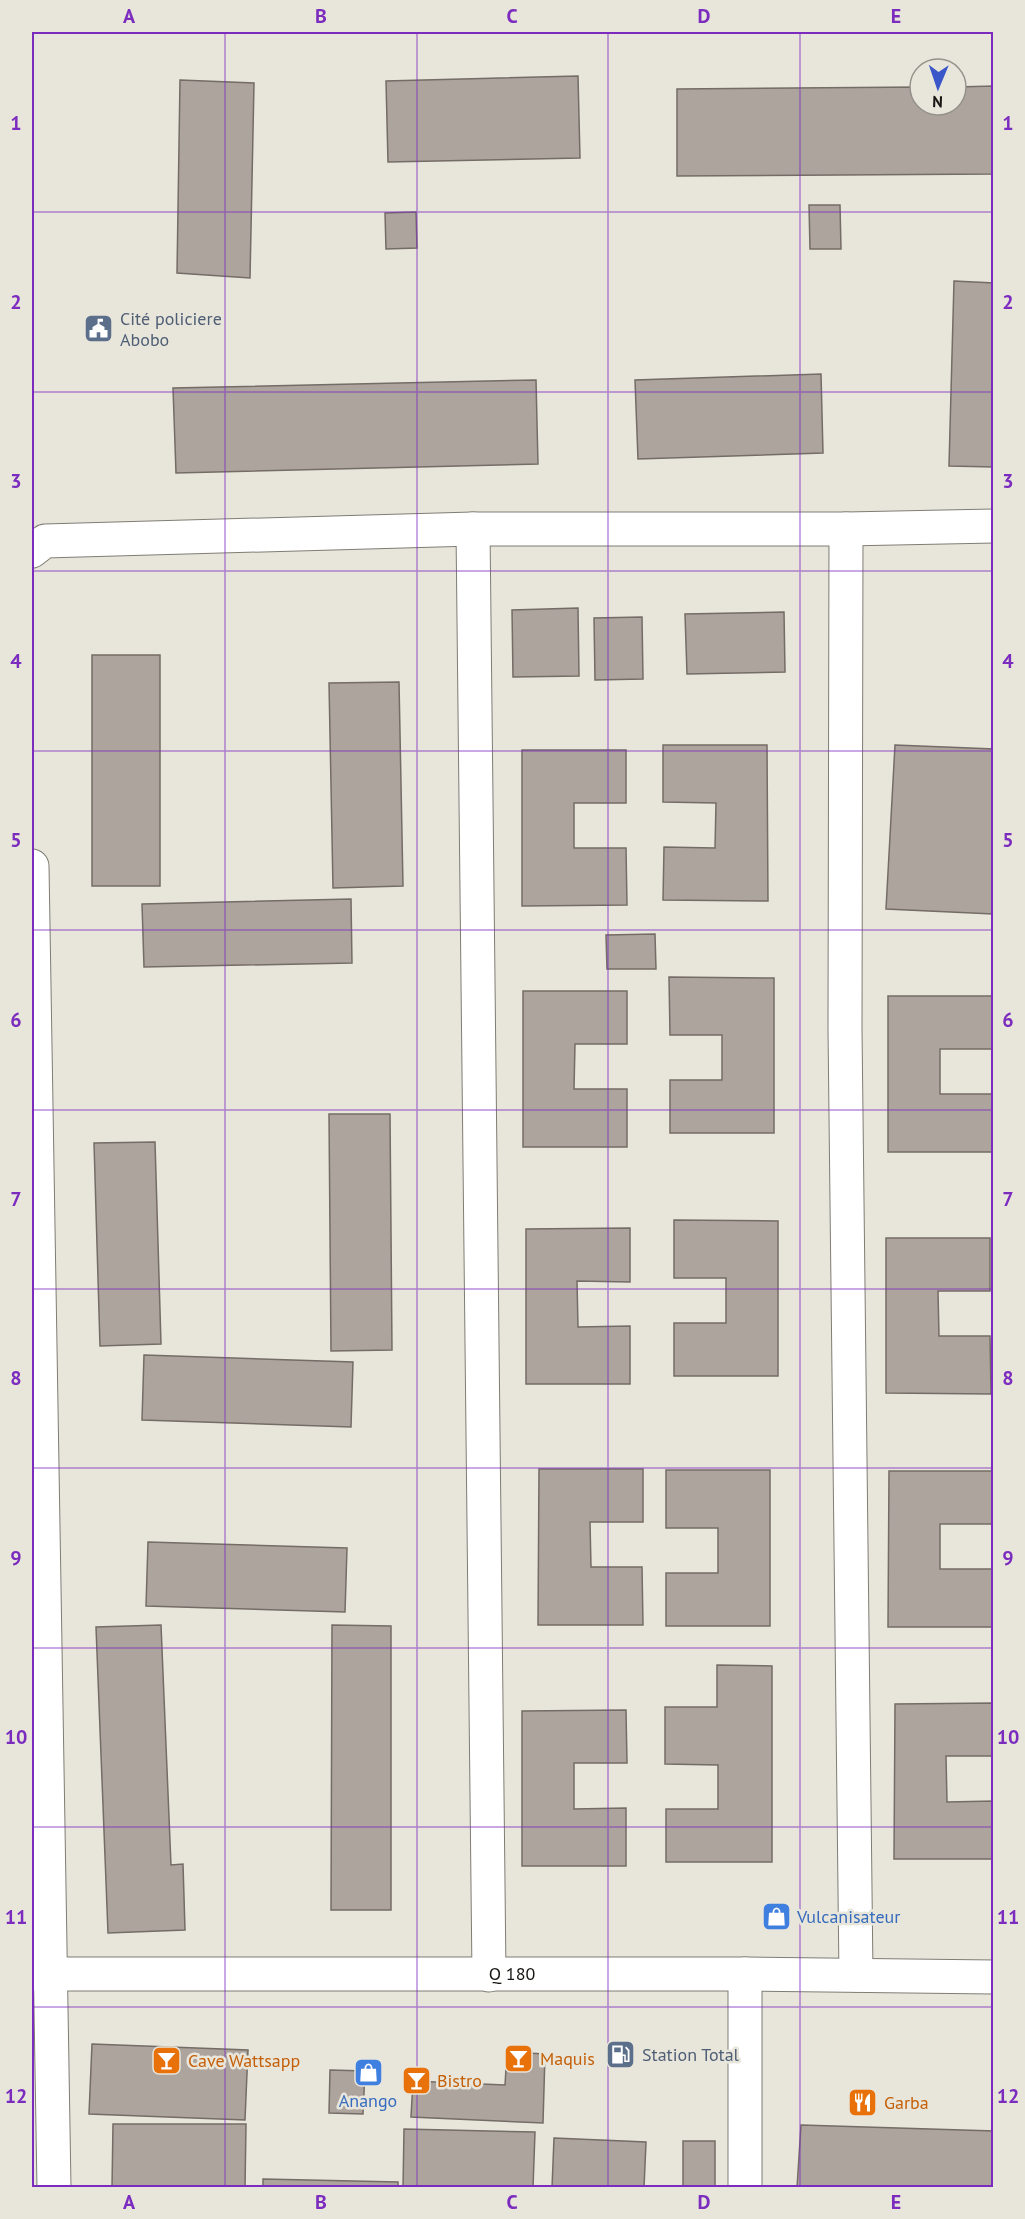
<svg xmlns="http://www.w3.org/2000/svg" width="1025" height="2219" font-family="'PT Sans',sans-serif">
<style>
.building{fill:#ada49d;stroke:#746c66;stroke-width:1.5}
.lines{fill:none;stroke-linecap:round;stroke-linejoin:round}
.street-casing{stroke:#7f7d74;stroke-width:35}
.secondary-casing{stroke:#7f7d74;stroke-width:35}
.street{stroke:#fff;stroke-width:33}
.secondary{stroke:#fff;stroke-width:33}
.grid{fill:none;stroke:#7b2cbf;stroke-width:1.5;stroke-opacity:0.55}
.labels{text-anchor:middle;stroke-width:5;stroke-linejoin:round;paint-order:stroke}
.service-label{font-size:18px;fill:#4e5e75;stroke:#e8e5db;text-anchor:start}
.shop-label{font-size:18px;fill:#366cbe;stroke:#e8e5db;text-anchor:start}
.street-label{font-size:18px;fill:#161512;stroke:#e8e5db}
.food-label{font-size:18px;fill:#c56008;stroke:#e8e5db;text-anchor:start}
.neatline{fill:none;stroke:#7b2cbf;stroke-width:2}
.grid-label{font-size:20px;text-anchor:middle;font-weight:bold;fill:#7b2cbf}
</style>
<rect width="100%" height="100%" fill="#e8e5db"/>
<g class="building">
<path d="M578 76 580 158 388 162 386 81Z"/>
<path d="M180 80 254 83 250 278 177 273Z"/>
<path d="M994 86V174L677 176V89L920 87V105H956V87Z"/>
<path d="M809 205H840L841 249H810Z"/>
<path d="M416 212 417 248 386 249 385 213Z"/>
<path d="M954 281 994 283V467L949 466Z"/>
<path d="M821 374 823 453 638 459 635 380Z"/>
<path d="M536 380 538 464 176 473 173 388Z"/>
<path d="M578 608 579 676 513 677 512 610Z"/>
<path d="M784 612 785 672 687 674 685 614Z"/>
<path d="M642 617 643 679 595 680 594 618Z"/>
<rect x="92" y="655" width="68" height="231"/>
<path d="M399 682 403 886 333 888 329 683Z"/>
<path d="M663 745H767L768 901 663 900 664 847 715 848 716 803 663 802Z"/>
<path d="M895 745 994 749 993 914 886 909Z"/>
<path d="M522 750H626V803H574V848H626L627 905 522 906Z"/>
<path d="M351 899 352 963 144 967 142 904Z"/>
<path d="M655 934 656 969H607L606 935Z"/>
<path d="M669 977 774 978V1133H670V1080H722V1035H670Z"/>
<path d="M523 991H627V1044H575L574 1089H627V1147H523Z"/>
<path d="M888 996H992V1049H940V1094H992V1152H888Z"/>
<path d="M329 1114H390L392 1350 331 1351Z"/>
<path d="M155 1142 161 1344 100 1346 94 1143Z"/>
<path d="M674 1220 778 1221V1376H674V1323H726V1278H674Z"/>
<path d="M630 1228V1282L577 1281 578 1327 630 1326V1384H526V1229Z"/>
<path d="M886 1238H990V1291H938L939 1336H990L991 1394 886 1393Z"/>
<path d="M144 1355 353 1362 351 1427 142 1420Z"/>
<path d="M539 1469H643V1522H590L591 1567H642L643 1625H538Z"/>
<path d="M666 1470H770V1626H666V1573H718V1528H666Z"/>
<path d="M889 1471H993V1524H940V1569H992V1627H888Z"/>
<path d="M148 1542 347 1548 345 1612 146 1606Z"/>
<path d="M161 1625 171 1865 183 1864 185 1930 108 1933 96 1627Z"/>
<path d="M332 1625 391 1626V1910H331Z"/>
<path d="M717 1665 772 1666V1862H666V1809H718V1765L665 1764V1707H717Z"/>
<path d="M994 1703V1756H946L947 1802 994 1801V1859H894L895 1704Z"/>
<path d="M626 1710 627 1763H574V1809L626 1808V1866H522V1711Z"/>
<path d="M92 2044 248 2050 245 2120 89 2114Z"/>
<path d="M507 2052 545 2054 543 2123 411 2117 413 2081 505 2085Z"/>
<path d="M330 2070 365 2071 363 2114 329 2113Z"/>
<path d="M113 2124H246L245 2188H112Z"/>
<path d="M801 2125 994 2131V2188H797Z"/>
<path d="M404 2129 535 2132 533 2188H403Z"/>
<path d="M554 2138 646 2142 644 2188H552Z"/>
<rect x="683" y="2141" width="32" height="47"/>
<path d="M263 2179 398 2182V2188H263Z"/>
</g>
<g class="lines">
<defs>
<g id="street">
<path d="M473 529 489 1975"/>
<path d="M846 529 845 1029 856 1975"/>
<path d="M32 551 45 541 473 529H846L994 526"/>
<path d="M32 866 54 2188"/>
<path d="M745 2188V1974"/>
</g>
<g id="secondary">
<path id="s1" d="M32 1974H745L994 1977"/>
</g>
</defs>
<use href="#street" class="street-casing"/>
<use href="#secondary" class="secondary-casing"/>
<use href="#street" class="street"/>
<use href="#secondary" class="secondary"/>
</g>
<path class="grid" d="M225 32V2188M417 32V2188M608 32V2188M800 32V2188M32 212H994M32 392H994M32 571H994M32 751H994M32 930H994M32 1110H994M32 1289H994M32 1468H994M32 1648H994M32 1827H994M32 2007H994"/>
<defs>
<symbol id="civic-square" viewBox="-11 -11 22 22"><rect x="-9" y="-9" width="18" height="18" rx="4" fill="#5c6f8a" stroke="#e8e5db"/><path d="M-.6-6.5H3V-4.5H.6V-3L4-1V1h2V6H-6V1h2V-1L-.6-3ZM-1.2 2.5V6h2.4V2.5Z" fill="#fff"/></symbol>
<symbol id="shop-square" viewBox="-11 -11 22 22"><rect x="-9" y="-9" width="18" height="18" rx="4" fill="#3f7fe0" stroke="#e8e5db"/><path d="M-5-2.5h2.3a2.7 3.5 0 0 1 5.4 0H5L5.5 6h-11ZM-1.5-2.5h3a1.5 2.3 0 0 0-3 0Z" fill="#fff"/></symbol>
<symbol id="fuel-square" viewBox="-11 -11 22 22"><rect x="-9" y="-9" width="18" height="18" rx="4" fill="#5c6f8a" stroke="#e8e5db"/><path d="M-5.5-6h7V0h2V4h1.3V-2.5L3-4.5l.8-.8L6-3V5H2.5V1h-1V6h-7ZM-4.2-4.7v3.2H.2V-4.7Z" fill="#fff"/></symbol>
<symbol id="bar-square" viewBox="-11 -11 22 22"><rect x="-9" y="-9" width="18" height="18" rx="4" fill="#e8710a" stroke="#e8e5db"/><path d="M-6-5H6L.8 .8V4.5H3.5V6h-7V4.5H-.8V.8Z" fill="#fff"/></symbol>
<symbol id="restaurant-square" viewBox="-11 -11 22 22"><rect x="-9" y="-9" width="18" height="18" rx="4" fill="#e8710a" stroke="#e8e5db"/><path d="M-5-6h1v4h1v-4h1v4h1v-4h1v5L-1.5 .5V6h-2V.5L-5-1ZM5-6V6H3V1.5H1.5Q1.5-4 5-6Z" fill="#fff"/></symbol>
</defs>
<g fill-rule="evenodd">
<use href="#civic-square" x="82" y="312" width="33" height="33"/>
<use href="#shop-square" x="760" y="1900" width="33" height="33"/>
<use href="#fuel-square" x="604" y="2038" width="33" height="33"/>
<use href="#bar-square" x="502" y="2042" width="33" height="33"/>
<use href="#bar-square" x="150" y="2044" width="33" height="33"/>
<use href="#shop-square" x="352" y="2056" width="33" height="33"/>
<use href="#bar-square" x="400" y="2064" width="33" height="33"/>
<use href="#restaurant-square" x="846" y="2086" width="33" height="33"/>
</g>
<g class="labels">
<g class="service-label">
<text x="120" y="325">Cité policiere<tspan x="120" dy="21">Abobo</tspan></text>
<text x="642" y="2061">Station Total</text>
</g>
<g class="shop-label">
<text x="797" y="1923">Vulcanisateur</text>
<text x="368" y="2107" text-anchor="middle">Anango</text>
</g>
<g class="street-label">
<text dy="6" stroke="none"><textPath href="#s1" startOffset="480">Q 180</textPath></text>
</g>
<g class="food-label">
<text x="540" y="2065">Maquis</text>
<text x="188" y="2067">Cave Wattsapp</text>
<text x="437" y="2087">Bistro</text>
<text x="884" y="2109">Garba</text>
</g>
</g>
<rect width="1025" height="2219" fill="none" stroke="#e8e5db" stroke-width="66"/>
<g transform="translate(938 87) rotate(182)"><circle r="28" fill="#e8e5db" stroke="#94928b" stroke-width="1.5"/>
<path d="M0-4.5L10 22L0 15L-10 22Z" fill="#3a56c8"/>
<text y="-9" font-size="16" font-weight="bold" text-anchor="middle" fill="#161512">N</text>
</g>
<rect x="33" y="33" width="959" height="2153" class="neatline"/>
<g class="grid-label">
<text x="129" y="23">A</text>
<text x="321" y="23">B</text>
<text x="512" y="23">C</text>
<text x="704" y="23">D</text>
<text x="896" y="23">E</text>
<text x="16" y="130">1</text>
<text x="1008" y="130">1</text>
<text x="16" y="309">2</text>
<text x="1008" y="309">2</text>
<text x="16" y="488">3</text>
<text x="1008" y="488">3</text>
<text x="16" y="668">4</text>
<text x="1008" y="668">4</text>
<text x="16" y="847">5</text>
<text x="1008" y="847">5</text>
<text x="16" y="1027">6</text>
<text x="1008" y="1027">6</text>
<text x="16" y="1206">7</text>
<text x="1008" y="1206">7</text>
<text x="16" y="1385">8</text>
<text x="1008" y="1385">8</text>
<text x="16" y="1565">9</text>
<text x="1008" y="1565">9</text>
<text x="16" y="1744">10</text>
<text x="1008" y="1744">10</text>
<text x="16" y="1924">11</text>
<text x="1008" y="1924">11</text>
<text x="16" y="2103">12</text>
<text x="1008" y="2103">12</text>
<text x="129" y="2209">A</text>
<text x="321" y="2209">B</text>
<text x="512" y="2209">C</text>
<text x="704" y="2209">D</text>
<text x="896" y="2209">E</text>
</g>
</svg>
